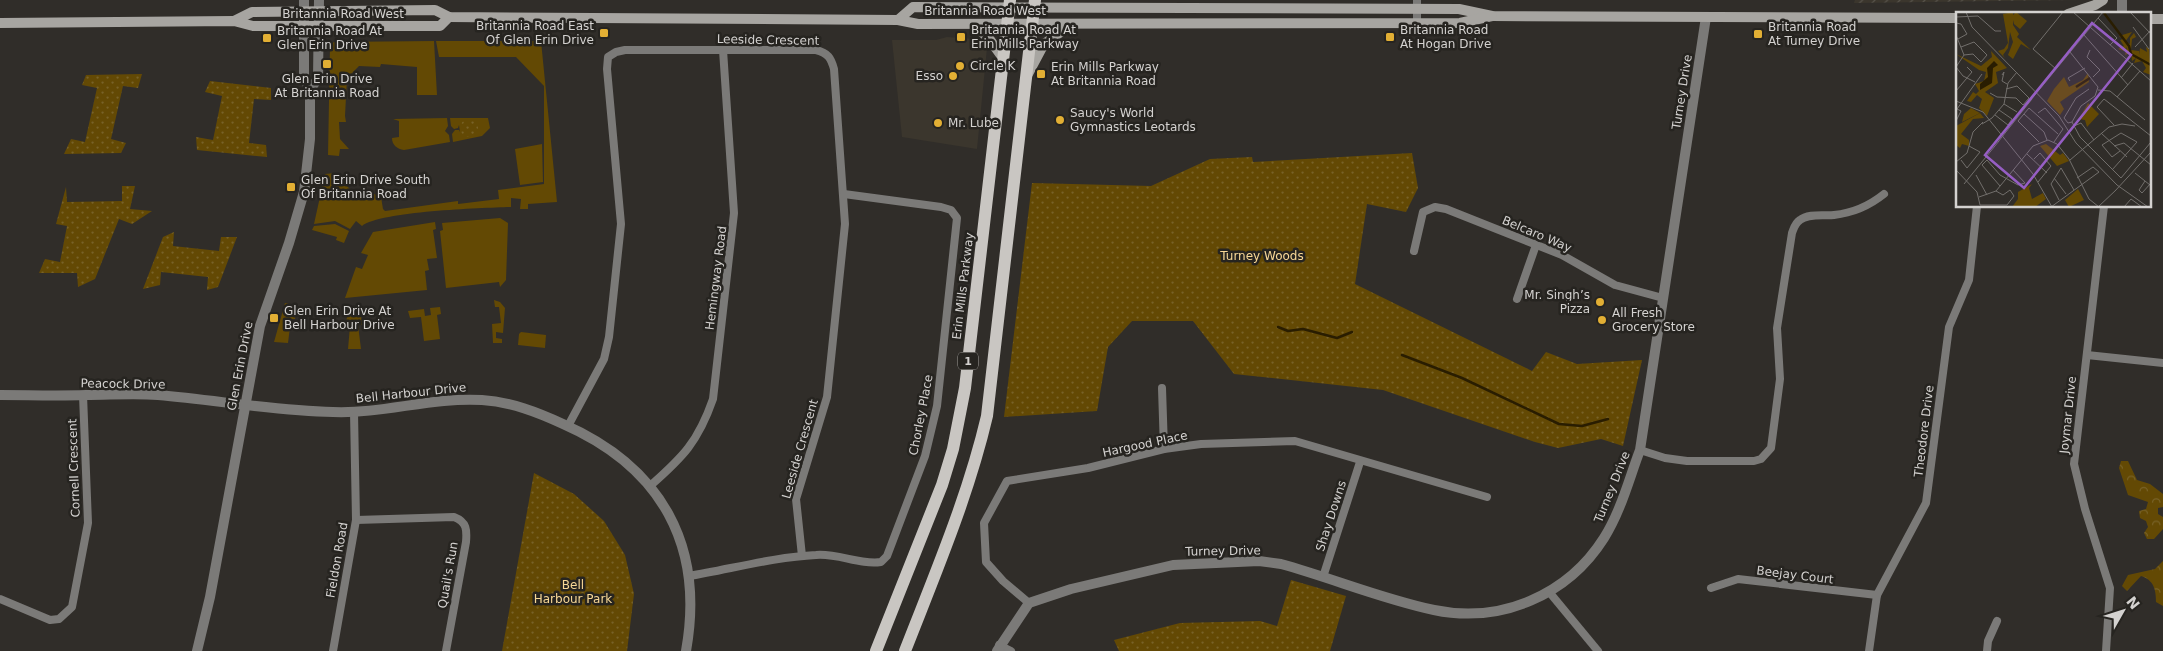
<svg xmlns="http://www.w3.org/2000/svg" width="2163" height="651" font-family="'DejaVu Sans',sans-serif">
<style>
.built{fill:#3b362d}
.industrial{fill:url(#industrial-furrows)}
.green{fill:#634904}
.forest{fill:url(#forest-crowns)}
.park{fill:url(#park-dots)}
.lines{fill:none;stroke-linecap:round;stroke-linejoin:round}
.stream{stroke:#291d01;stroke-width:2.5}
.minor{stroke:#7b7a78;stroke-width:8}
.tertiary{stroke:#7b7a78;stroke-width:10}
.secondary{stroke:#a7a5a1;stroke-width:10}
.primary{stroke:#c9c6c2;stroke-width:12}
.poi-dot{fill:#e2af34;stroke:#262420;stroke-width:2}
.labels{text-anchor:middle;stroke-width:5;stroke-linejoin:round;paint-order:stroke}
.shield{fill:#262420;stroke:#a09e9b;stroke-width:1}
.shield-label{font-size:11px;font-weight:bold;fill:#d4d2d0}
.street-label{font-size:12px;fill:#d4d2d0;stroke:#262420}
.poi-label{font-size:12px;fill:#d4d2d0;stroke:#262420;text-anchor:start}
.park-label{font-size:12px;fill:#f7d796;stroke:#262420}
.inset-river{fill:none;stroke:#291d01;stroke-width:2.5}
.inset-road{fill:none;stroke:#726f6c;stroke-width:1}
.view{fill:#965ec4;fill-opacity:0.15;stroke:#965ec4;stroke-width:2.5}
.inset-edge{fill:none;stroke:#d4d2d0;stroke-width:2.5}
</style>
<defs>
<pattern id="industrial-furrows" width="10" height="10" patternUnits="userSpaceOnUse" patternTransform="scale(1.25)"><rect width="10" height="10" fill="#3b362d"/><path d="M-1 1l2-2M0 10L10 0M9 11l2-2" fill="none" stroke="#56524a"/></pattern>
<pattern id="forest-crowns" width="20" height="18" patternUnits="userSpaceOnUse" patternTransform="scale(1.25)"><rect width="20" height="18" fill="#634904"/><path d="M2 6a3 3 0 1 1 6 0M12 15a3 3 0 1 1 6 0" fill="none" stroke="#786228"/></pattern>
<pattern id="park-dots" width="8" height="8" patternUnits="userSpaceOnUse" patternTransform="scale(1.25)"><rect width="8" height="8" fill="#634904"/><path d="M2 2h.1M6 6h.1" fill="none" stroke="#786228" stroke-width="1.8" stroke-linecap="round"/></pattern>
</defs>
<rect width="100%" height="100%" fill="#302d29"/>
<path class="built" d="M947 37 975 39 987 48 977 149 902 137 892 40H936Z"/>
<path class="industrial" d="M1855 0H2078L1854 3Z"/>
<g class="green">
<path d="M434 41 437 95H417V67L381 64 380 67 359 66 347 78 345 116 346 122H339L340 139 349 149H340L339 156 328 155 330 46 334 42Z"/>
<path d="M436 41H541L557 202 528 204V209H520L521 199 511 198V207C483 208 381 211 362 226L356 221 350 229 335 221 314 224 325 174 335 173 360 200 369 198 372 193 381 197 383 209 385 211 458 201V204L499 199 498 190 544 184V86L516 57H439Z"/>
<path d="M447 118 448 126 445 131 449 135 450 142 404 150C397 149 392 145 392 138L399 137V121L393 119Z"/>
<path d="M450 118H488L490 128 482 136 453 142 452 134 455 130H459L460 132 459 125 458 128 454 129 451 126Z"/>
<path d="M542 144 543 182 520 185 515 149Z"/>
<path d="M500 218 508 223 506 280 500 287 499 282 446 288 440 231 443 230 442 223Z"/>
<path d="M435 222 436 229 433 230 437 258 427 259 429 270 425 271 427 290 345 298 356 267 362 269 368 255 361 253 373 232Z"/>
<path d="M335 224 349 231 344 243 336 240 337 237 312 230 314 226Z"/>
<path d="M494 300 500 302 505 308 503 333 496 332V338L502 339V343H493L492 324 501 323 499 307H495Z"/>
<path d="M285 303 297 306 295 319H291L288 343 274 342Z"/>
<path d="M440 307 441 314 437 315 440 339 424 341 421 317 410 318 408 311 424 309 425 316 431 315 430 308Z"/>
<path d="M347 316H361L362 325H358L361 349H348L350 326 346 325Z"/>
<path d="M521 332 546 335 545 348 518 345 519 334Z"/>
</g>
<g class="forest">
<path d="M2121 461H2128L2137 480 2150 484 2163 494V507L2158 508V514L2163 517V529L2154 539H2147L2144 533 2148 527 2146 521 2140 518 2139 511 2146 509 2148 502 2128 495 2119 468Z"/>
<path d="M2163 561V606L2156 602C2156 590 2154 580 2141 576L2127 591 2122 586 2128 575 2155 569Z"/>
</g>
<g class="park">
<path d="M142 74 138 88 123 86 111 139 126 143 121 153 64 154 71 139 85 142 97 88 82 85 86 75Z"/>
<path d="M210 81 271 88V100L254 99 249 143 266 145 267 157 197 150 196 137 213 140 222 96 205 92Z"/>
<circle cx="469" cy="128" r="9"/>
<path d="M1412 153 1418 188 1406 212 1367 204 1355 284 1532 371 1546 352 1577 364 1642 360 1623 446 1601 439 1558 448 1535 442 1383 390 1234 374 1193 321H1132L1108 347 1097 411 1004 417 1032 183 1151 186 1210 159 1252 157 1253 162Z"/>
<path d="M122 186H135L130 209 152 211 132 224 119 219 95 279 78 287 77 273H39L45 259 60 262 67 226 56 224 66 187 67 202 122 201Z"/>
<path d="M174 232 173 246 219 251 221 237H237L218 287 207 290 208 277 161 272 160 285 143 289 163 237Z"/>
<path d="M534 473 574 494 604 521 625 555 634 594 627 651H502Z"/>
<path d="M1291 580 1346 596 1330 651H1119L1114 640 1180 623 1260 621 1277 626Z"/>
</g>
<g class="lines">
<g class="stream">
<path d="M1278 327 1288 331 1303 329 1337 338 1352 332"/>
<path d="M1402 355 1462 378 1559 424 1582 426 1608 419"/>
</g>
<g class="minor">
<path d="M1417 0V23"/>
<path d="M2104 206 2074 464 2085 509 2110 588 2106 651"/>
<path d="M1414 251 1423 212 1435 207 1446 209 1562 255 1615 285 1663 298"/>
<path d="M1517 299 1536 245"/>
<path d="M2087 355 2163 363"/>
<path d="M1162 388 1164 449"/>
<path d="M568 426 604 359 609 337 621 224 607 69 608 57 616 52 625 50H816C828 53 831 58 834 69L845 224 827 397 796 499 802 556"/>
<path d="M1640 450 1665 458 1687 461H1754L1761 459 1771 448 1780 379 1777 328 1792 233C1794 228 1795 223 1800 220 1808 213 1824 216 1834 215 1853 213 1869 206 1884 194"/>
<path d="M650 486C683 457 698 442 713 399L734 213 723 50"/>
<path d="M356 520 454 517C467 522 467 530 466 542L446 651"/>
<path d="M689 576C731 569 774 557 816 555 838 553 859 565 881 562L887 556 925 456 937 406 957 218 951 210 941 207 844 194"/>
<path d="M1323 577 1360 462"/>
<path d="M1711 588 1738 579 1877 595"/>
<path d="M1550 593 1598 651"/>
<path d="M0 599 50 620 59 619 72 607 88 523 83 395"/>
<path d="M1029 603 1003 581 986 562 984 523 1007 481 1088 468 1164 449 1201 444 1295 441 1487 497"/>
<path d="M999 645 1011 651"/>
<path d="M333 651 356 520 354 412"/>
<path d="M1869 651 1877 595 1926 503 1949 327 1969 280 1977 206"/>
<path d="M1987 651 1988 641 1997 621"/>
</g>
<g class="tertiary">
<path d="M2122 0V14"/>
<path d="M310 89 318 79 319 0"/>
<path d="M0 395C28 395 57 396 86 395 110 395 134 393 158 395 217 400 274 411 333 412 383 414 432 397 482 400 511 402 537 412 563 424 661 467 705 545 686 651"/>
<path d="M197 651 210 597 260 326 289 243 304 192 310 139V89L304 78V0"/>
<path d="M997 651 1029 603 1071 589 1173 565 1259 561 1281 564C1332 578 1382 599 1434 610 1501 624 1568 595 1604 538 1621 511 1629 479 1640 450L1706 17"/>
</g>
<g class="secondary">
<path d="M2068 14 2095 5 2103 0"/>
<path d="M2149 19H2163"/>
<path d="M898 20 913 7 1459 9 1492 16 1957 18"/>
<path d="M234 21 252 12 435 10 449 17 898 20 918 24 1460 23 1492 16"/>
<path d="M0 23 234 21 253 26H440L449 17"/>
<path d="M974 24 990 40 1003 58"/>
<path d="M1028 74 1044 44 1072 24"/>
</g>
<g class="primary">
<path d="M876 651 942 485 953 449 965 388 1010 0"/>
<path d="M905 651C935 574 968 497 987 416L1035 0"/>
</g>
</g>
<g class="poi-dot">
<rect x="599" y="28" width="10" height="10" rx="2.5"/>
<rect x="1753" y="29" width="10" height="10" rx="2.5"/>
<rect x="956" y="32" width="10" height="10" rx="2.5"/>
<rect x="1385" y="32" width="10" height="10" rx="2.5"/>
<rect x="262" y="33" width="10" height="10" rx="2.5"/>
<rect x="322" y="59" width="10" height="10" rx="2.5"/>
<circle cx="960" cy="66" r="5"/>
<rect x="1036" y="69" width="10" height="10" rx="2.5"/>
<circle cx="953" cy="76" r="5"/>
<circle cx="1060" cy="120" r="5"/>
<circle cx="938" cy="123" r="5"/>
<rect x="286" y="182" width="10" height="10" rx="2.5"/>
<circle cx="1600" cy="302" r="5"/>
<rect x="269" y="313" width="10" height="10" rx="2.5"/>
<circle cx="1602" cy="320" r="5"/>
</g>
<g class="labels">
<rect class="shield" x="958" y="352.5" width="20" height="17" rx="4"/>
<g class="shield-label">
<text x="968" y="365">1</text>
</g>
<g class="street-label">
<text x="985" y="15">Britannia Road West</text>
<text x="343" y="18">Britannia Road West</text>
<text transform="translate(768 40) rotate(1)" y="4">Leeside Crescent</text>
<text transform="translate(1682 92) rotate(-81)" y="4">Turney Drive</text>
<text transform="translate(1537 234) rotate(23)" y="4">Belcaro Way</text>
<text transform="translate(716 278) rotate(-83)" y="4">Hemingway Road</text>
<text transform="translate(963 286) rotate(-83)" y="4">Erin Mills Parkway</text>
<text transform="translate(240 366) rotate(-79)" y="4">Glen Erin Drive</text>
<text transform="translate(123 384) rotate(1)" y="4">Peacock Drive</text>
<text transform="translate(411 393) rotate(-6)" y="4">Bell Harbour Drive</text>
<text transform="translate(921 415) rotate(-79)" y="4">Chorley Place</text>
<text transform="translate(2068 415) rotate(-84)" y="4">Joymar Drive</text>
<text transform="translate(1924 431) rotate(-83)" y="4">Theodore Drive</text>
<text transform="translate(1145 444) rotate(-12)" y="4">Hargood Place</text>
<text transform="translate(800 449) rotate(-74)" y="4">Leeside Crescent</text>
<text transform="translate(74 468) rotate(-92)" y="4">Cornell Crescent</text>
<text transform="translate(1612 487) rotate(-68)" y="4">Turney Drive</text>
<text transform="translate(1331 516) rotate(-72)" y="4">Shay Downs</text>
<text transform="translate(1223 551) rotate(-1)" y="4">Turney Drive</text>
<text transform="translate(337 560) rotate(-80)" y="4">Fieldon Road</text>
<text transform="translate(448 575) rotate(-80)" y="4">Quail's Run</text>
<text transform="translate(1795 575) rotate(7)" y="4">Beejay Court</text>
</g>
<g class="poi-label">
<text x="594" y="30" text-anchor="end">Britannia Road East<tspan x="594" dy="14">Of Glen Erin Drive</tspan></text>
<text x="1768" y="31">Britannia Road<tspan x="1768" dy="14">At Turney Drive</tspan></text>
<text x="971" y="34">Britannia Road At<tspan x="971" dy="14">Erin Mills Parkway</tspan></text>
<text x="1400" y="34">Britannia Road<tspan x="1400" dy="14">At Hogan Drive</tspan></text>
<text x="277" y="35">Britannia Road At<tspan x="277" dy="14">Glen Erin Drive</tspan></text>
<text x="970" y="70">Circle K</text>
<text x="1051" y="71">Erin Mills Parkway<tspan x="1051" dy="14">At Britannia Road</tspan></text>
<text x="943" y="80" text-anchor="end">Esso</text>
<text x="327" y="83" text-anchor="middle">Glen Erin Drive<tspan x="327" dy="14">At Britannia Road</tspan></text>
<text x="1070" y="117">Saucy's World<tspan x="1070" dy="14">Gymnastics Leotards</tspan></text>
<text x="948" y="127">Mr. Lube</text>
<text x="301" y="184">Glen Erin Drive South<tspan x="301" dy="14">Of Britannia Road</tspan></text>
<text x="1590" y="299" text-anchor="end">Mr. Singh’s<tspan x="1590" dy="14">Pizza</tspan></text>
<text x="284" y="315">Glen Erin Drive At<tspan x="284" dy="14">Bell Harbour Drive</tspan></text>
<text x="1612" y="317">All Fresh<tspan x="1612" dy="14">Grocery Store</tspan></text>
</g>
<g class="park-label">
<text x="1262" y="260">Turney Woods</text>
<text x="573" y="589">Bell<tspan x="573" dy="14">Harbour Park</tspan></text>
</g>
</g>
<g transform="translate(1956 12)">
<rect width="195" height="195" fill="#302d29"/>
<path d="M57 0V13L63 22 61 25 75 38 65 32 57 47 52 43 57 30 54 20 52 36 47 43 49 46 42 39 48 37 52 31 47 2ZM60 0 71 9 64 17 58 12 56 4Z" fill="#634904"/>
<path d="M176 20 169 30 174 32V26L178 21 180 25 176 27 175 38 183 39V43L184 36 191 40 190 35 193 37 195 63 187 60 190 56 186 49 178 51 180 46 176 49 175 40 169 43 171 35 168 39 162 37 168 34 164 28 167 27 163 24ZM15 96 24 101 6 110 8 102Z" fill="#634904"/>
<path d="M35 39 51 56 40 60 42 71 29 80 38 86 31 104 23 96 26 87 21 83 15 90 11 89 17 80 20 82 23 79 19 72 28 69 30 60 23 58 0 42 25 54 36 45ZM132 61 133 70 104 90 108 97 104 103 91 89 98 77 108 65 113 75 127 68ZM132 91 143 102 131 115 129 108 123 107ZM24 101 28 106 17 107 5 122 13 128V134L6 132 4 136 0 133V114ZM90 132 104 143 107 141 113 149 101 154 84 134ZM76 172 73 176 76 187 87 181 90 187 79 195H56L62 187V180ZM122 177 128 188 113 195 109 188Z" fill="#634904"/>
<path d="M38 49 42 53 37 56 36 71 24 78V72L32 65 31 56Z" fill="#291d01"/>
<path class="inset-river" d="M148 1 173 34 175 42 195 53M120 75 134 66"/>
<path class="inset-road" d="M10 0 16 15 103 104 120 131 161 173 192 195M117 0 195 69M174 0 195 22M0 5 22 4 39 19H45M142 6 161 26 154 33M0 11 5 12 11 22 2 27M177 15 193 37M0 23 8 43 0 55M128 23 172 73M5 35 18 30 31 43 25 50 17 42 8 43M179 35 195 18M134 38 131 45 144 58 137 65M114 40 142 75 139 84 125 94 116 110 124 125 165 166 195 130M0 55 7 64 19 70M100 57 77 37 107 0M46 63 48 60 46 69 51 72M165 66 177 51M114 69 112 66 129 56M142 78 154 79 189 108M0 79 16 60 11 55M34 81 41 85 60 86 67 93 73 86 61 74 50 77M161 85 184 59M0 89 27 100 77 162 96 195M74 89 147 0M48 92 61 100M1 97 26 62M82 101 89 96 107 117 98 130M68 102 88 120 91 128M39 103 52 113 56 107 43 98M0 109 5 99 1 97M116 110 112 111 108 106 120 86 133 77M26 112 36 106 48 92 52 71 61 60M158 113 141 95 148 87 195 124M118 114 125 111 138 128M145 121 171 145M42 130 76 87M83 130 62 109 73 96 102 122M158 134 168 131 195 153M71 142 91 161M78 147 84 141 95 154 82 170M5 148 11 156 24 140 13 134M114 148 153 115 166 112 179 114M0 150 11 141 17 120 27 110M0 158 21 180 24 193M156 158 181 130 165 121 146 133 156 145 164 139M179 161 194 173M20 163 31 183M98 166 110 182M189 169 183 178 186 181 195 171M8 172 43 129M44 174 26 153 31 148 44 163 62 173 69 171 57 158M159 179 195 140M23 185 40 179 77 134 92 128 101 132 113 147 133 187 143 195M103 188 95 172 105 156 118 178M24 193H51L58 184 54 178 47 183 40 179M95 195 143 160 137 155 121 166M142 195 160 178M168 195 175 187 186 195"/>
<path class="view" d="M136 11 175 43 68 176 29 143Z"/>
<rect width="195" height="195" class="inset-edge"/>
</g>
<g transform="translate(2123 611) rotate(51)" stroke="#262420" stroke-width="4" paint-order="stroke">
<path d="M0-4L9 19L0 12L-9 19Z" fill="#d4d2d0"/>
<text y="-8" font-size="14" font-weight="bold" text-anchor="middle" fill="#d4d2d0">N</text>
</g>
</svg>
